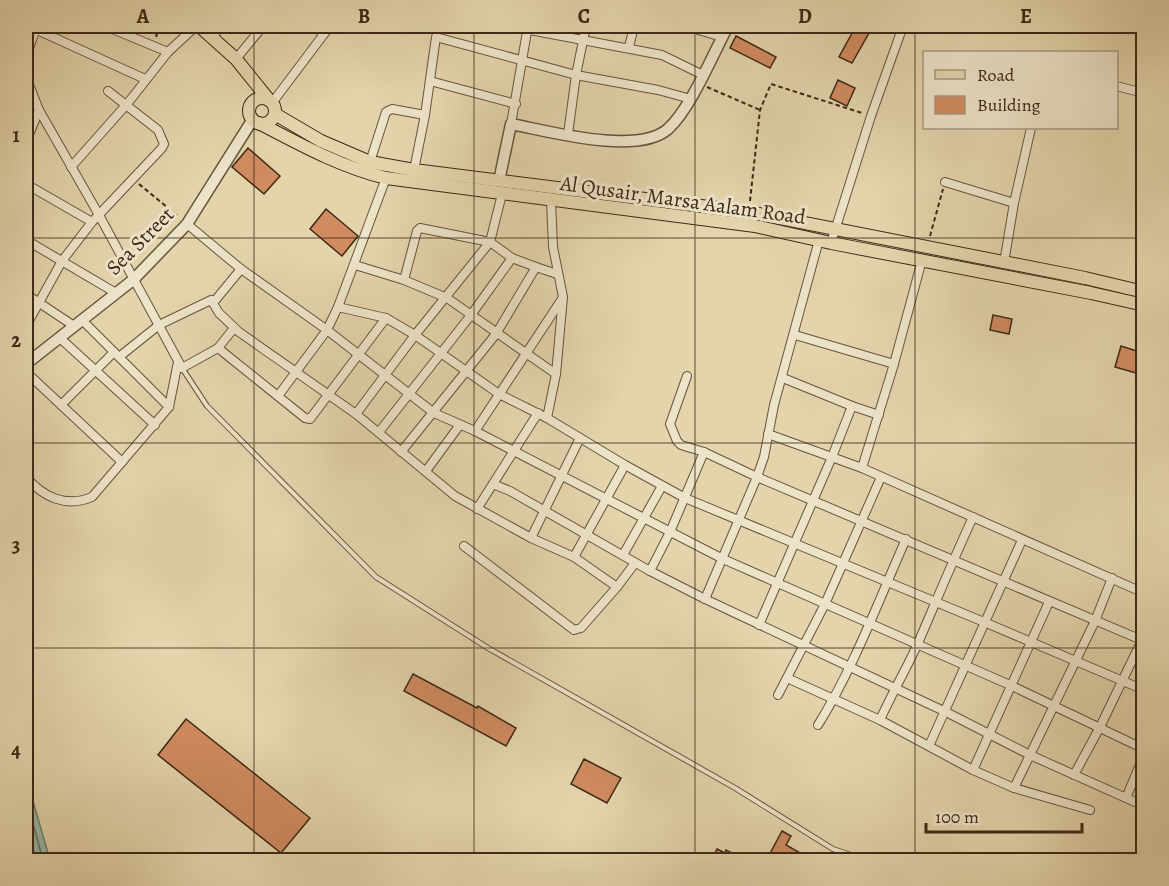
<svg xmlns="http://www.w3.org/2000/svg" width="1169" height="886" font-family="Alegreya,serif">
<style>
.water{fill:#95b8a8;stroke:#717f6d;stroke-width:1.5}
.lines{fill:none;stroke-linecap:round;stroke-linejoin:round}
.shore{stroke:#68705e;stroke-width:1.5}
.building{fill:#d08b61;stroke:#3c2914;stroke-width:1.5}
.service-casing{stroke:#66543a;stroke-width:6}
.minor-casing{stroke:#66543a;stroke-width:10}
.tertiary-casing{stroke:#66543a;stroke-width:13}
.primary-casing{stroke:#3c2914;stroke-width:14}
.path{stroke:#3c2914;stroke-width:2;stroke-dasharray:4.5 3;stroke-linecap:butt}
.service{stroke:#ede3c9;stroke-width:4}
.minor{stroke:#ede3c9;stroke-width:8}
.tertiary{stroke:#ede3c9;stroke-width:10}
.primary{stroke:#e4d4ac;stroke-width:12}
.grid{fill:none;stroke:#3c2914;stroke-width:1.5;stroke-opacity:0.55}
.labels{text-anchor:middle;stroke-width:6;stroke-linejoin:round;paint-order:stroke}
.street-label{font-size:21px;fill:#3c2914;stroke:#ede3c9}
.neatline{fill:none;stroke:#3c2914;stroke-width:2}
.grid-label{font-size:20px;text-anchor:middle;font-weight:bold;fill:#3c2914}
</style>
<rect width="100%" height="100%" fill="#e4d4ac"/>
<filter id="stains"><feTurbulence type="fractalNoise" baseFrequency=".00333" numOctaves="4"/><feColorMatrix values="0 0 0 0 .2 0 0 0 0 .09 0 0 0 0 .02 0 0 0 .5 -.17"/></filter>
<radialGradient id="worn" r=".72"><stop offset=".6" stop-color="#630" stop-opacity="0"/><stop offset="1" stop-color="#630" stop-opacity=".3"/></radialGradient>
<path class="water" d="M26 783 31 794 50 860H26Z"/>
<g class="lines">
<path class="shore" d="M26 798 43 860"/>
</g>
<g class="building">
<path d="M856 26H873L852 63 839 57Z"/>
<path d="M736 36 776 57 770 68 730 48Z"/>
<path d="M838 80 855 88 847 106 830 98Z"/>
<path d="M248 148 280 176 264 194 232 167Z"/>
<path d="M326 209 358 236 342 256 310 229Z"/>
<path d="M993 315 1012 319 1009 334 990 330Z"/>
<path d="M1121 346 1143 353V375L1115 367Z"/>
<path d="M413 674 477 708 478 706 516 728 506 746 404 691Z"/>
<path d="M186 719 310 818 281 853 158 755Z"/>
<path d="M584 759 621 778 607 803 571 784Z"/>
<path d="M782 831 791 836 786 845 802 854 798 861H766Z"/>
<path d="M717 849 725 853 726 850 748 861H711Z"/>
</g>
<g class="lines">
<defs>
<path id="service" d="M182 368 207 406 376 577 488 648 735 788 833 849 854 856 873 859 900 858 923 860"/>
<g id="minor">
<path d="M105 26 168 52"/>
<path d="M313 26 324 34"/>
<path d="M508 26 662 55 703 75"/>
<path d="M685 26 722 37"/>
<path d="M35 29 145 79"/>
<path d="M213 38 219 26"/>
<path d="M629 47 634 26"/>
<path d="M26 56 37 26"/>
<path d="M236 59 263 26"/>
<path d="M26 77 39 110 99 215 182 368 218 348 234 328"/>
<path d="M430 81 516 104"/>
<path d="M1116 86 1144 93"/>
<path d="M272 103 330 26"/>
<path d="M511 124 528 26"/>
<path d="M568 134 576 75 586 26"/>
<path d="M26 142 39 110"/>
<path d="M370 162 386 112 392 109 425 115"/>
<path d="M71 167 127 104 168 52 196 26"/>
<path d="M414 170 425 115 436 37 576 75 658 90 691 99"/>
<path d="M945 182 1014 203"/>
<path d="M26 184 92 222"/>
<path d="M551 201 553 247 563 297 556 374 547 418 625 465 685 498 984 622 1144 690"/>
<path d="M187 224 241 269 327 330 434 413 475 431 723 559 1010 685 1144 749"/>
<path d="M26 240 116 293"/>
<path d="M831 243 871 116 903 26"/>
<path d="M1004 263 1014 203 1031 128"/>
<path d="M355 265 404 280 447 298 556 374"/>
<path d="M536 267 557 274"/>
<path d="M26 294 74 326"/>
<path d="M213 303 241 269"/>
<path d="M338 307 386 318"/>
<path d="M82 320 169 407"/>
<path d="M26 326 62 261 92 222 162 148 164 144 158 130 108 91"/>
<path d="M795 335 894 364"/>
<path d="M60 338 155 425"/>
<path d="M218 348 305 418 310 419 386 318 415 335 499 394 547 418"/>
<path d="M119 357 159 325 211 300 219 313 239 332 356 414 455 496 531 538 574 557 617 587"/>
<path d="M26 372 122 462"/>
<path d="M687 376 670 424 677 441 681 445 704 452 757 477 1144 641"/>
<path d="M278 396 327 330 338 307 386 178"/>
<path d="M61 405 114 352"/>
<path d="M852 406 879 415"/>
<path d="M356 414 415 335 490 242 502 194"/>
<path d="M475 431 562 299"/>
<path d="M379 432 471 315 512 258"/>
<path d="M768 434 862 468 1144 593"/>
<path d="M401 452 496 334 536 267 512 258 490 242 420 228 417 231 404 280"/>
<path d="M862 468 894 364 922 260"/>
<path d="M426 471 459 426"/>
<path d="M26 477C43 497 66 508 92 497L169 407 178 362"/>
<path d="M493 484 510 491 650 571 705 599 946 712 1030 755 1144 806"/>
<path d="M477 509 538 413"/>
<path d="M531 538 580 438"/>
<path d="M464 546 574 630 581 628 617 587 635 563"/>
<path d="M623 555 662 486"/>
<path d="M574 557 625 465"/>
<path d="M650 571 670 532 704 452"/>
<path d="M705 599 757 477 764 457 774 405 819 240"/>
<path d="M759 625 832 457 852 406 783 378"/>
<path d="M787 678 880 720 973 770 1014 788 1090 810"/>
<path d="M778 695 825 604 881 477"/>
<path d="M880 720C892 693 907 668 919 641 937 599 954 558 973 517"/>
<path d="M818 725C854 667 878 602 906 539"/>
<path d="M929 746 1022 540"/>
<path d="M973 770 1049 602"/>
<path d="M1074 775 1100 727 1143 638"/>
<path d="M1014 788 1095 621 1112 578"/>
<path d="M1126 798 1144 755"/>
</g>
<g id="tertiary">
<path d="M499 181 511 124C548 131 637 156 668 129 691 108 713 54 728 26"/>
<path d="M26 364 133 280 187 224 253 119"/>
</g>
<g id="primary">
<path d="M199 26 236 59 269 100"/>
<circle cx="262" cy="111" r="13"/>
<path d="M275 114 321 141 370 162 414 170 749 212 1085 278 1144 292"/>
<path d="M259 123C301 145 341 167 386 178L755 226 831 243 1091 293 1144 305"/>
</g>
</defs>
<use href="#service" class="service-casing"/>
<use href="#minor" class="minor-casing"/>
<use href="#tertiary" class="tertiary-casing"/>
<use href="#primary" class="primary-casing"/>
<g class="path">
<path d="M156 37 159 26"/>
<path d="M707 87 760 110"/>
<path d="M139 184 179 217"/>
<path d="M750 201 760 110 771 84 862 113"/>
<path d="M930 236 943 189"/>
</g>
<use href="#service" class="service"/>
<use href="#minor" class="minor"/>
<use href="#tertiary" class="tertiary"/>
<use href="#primary" class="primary"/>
</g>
<path class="grid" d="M254 26V860M474 26V860M695 26V860M915 26V860M26 238H1144M26 443H1144M26 648H1144"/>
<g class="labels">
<g class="street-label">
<text transform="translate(683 200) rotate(8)" y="7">Al Qusair, Marsa Aalam Road</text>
<text transform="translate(140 241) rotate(-45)" y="7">Sea Street</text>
</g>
</g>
<rect width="1169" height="886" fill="none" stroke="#e4d4ac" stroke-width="66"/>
<rect x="923" y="51" width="195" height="78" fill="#ede3c9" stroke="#a69981" stroke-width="1.5"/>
<rect x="935" y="70" width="30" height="9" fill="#e4d4ac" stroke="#a69981" stroke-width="1.5"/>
<text x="977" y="81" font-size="18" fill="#3c2914">Road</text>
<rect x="935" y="96" width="30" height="18" fill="#d08b61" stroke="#a69981" stroke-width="1.5"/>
<text x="977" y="111" font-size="18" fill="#3c2914">Building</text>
<path d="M926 823v9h156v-9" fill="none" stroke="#3c2914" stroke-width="3"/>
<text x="935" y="823" font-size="18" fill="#3c2914" stroke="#ede3c9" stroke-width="4.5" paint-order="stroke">100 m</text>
<rect x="33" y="33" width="1103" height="820" class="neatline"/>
<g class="grid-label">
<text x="143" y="23">A</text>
<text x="364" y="23">B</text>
<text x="584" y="23">C</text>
<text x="805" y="23">D</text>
<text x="1026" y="23">E</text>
<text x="16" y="142">1</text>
<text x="16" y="347">2</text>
<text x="16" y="552">3</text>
<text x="16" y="757">4</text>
</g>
<rect width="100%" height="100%" filter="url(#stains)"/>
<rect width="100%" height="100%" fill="url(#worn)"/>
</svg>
